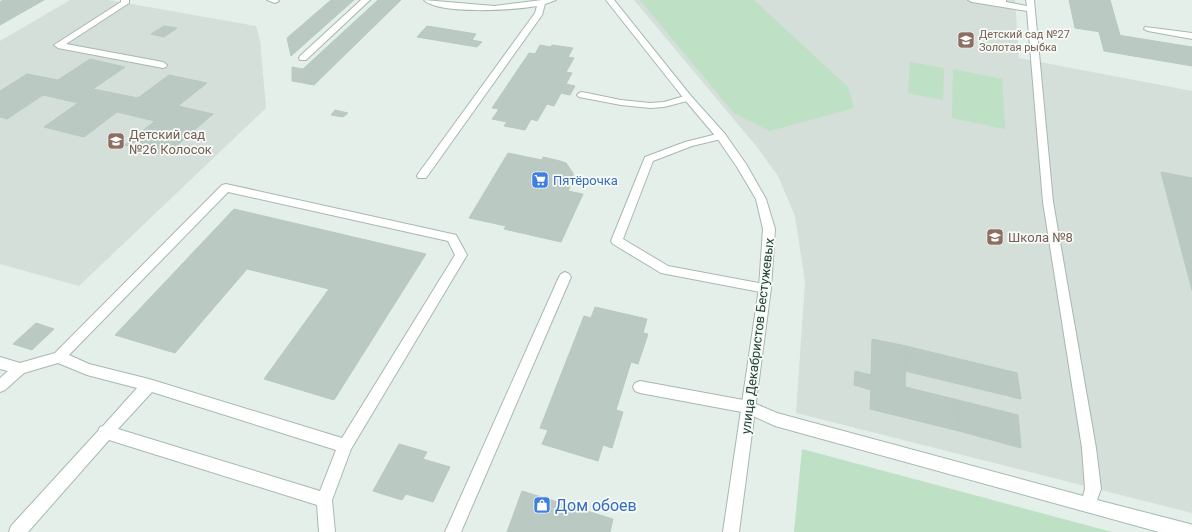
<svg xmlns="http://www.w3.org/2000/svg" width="1192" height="532" font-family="Roboto,sans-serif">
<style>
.built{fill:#d3dfd8}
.green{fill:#bee0c4}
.building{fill:#bacac2;stroke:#b7c9c0}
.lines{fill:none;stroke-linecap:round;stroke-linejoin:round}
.service-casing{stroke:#a7b8b1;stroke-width:2}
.minor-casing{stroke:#a7b8b1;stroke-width:2}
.service{fill:#fff;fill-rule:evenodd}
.minor{fill:#fff;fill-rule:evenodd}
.labels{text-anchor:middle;stroke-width:3.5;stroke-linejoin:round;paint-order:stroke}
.far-education-label{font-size:11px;fill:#785e54;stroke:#f6fbf8;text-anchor:start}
.education-label{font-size:13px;fill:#785e54;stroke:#f6fbf8;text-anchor:start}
.shop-label{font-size:13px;fill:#366cbe;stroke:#f6fbf8;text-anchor:start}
.street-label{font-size:13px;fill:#234237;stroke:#f6fbf8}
.near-shop-label{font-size:16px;fill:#366cbe;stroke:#f6fbf8;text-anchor:start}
</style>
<rect width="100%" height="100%" fill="#e5efea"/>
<g class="built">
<path d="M70 0H109L256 26 260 40 266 108 79 286 0 264V41Z"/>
<path d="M634 0H1015L1019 58 1192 91V513L796 413 805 282 795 216 778 176 757 147Z"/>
</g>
<g class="green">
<path d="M640 0H754L848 87 854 108 769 131 734 113Z"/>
<path d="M910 62 944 68 943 100 908 93Z"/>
<path d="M953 69 1002 79 1005 129 952 118Z"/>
<path d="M802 449 1112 532H794Z"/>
</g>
<g class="building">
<path d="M3 0H44L0 25V2Z"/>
<path d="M331 0H354L291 56 287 38Z"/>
<path d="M378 0H401L314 85 292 81V67L303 69Z"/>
<path d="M1069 0H1110L1120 35 1075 28Z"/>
<path d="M164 26 177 28 164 37 151 34Z"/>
<path d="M427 26 476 34 472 40 482 42 477 47 417 37Z"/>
<path d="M1099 32 1192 47V66L1104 51Z"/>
<path d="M540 45 551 47 552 45 573 48 568 57 574 58 566 72 572 73 566 84 575 86 570 95 561 93 554 106 547 104 537 121 531 119 525 130 504 126 507 122 492 119 499 109 492 108 529 53 535 54Z"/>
<path d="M90 59 125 67 93 89 138 98 169 75 207 83 178 106 213 114 166 155 125 145 155 121 117 112 84 137 44 127 78 103 43 95 7 119 0 117V91L27 74 58 80Z"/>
<path d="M335 110 348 113 343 117 331 115Z"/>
<path d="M508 153 542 160 543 157 560 161 566 163 573 173V180L568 191 583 194 561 242 504 229 506 226 469 218Z"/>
<path d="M1161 172 1192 178V290Z"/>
<path d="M234 209 426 254 334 400 264 379 329 289 247 269 175 353 115 335Z"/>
<path d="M595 307 647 319 643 333 648 334 638 364 631 362 616 410 623 412 612 448 603 445 598 461 542 444 548 430 540 428 584 316 591 318Z"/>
<path d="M36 323 54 329 32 350 13 344Z"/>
<path d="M872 339 906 346 905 387 958 400 959 431 870 409 871 390 854 385 855 371 871 375Z"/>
<path d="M906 346 1017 373 1021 399 905 371Z"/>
<path d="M958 400 1018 415 1021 448 959 431Z"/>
<path d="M399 444 427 452 423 459 450 467 433 502 406 494 402 500 373 491Z"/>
<path d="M522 491 613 519 610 532H507Z"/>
</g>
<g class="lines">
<defs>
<g id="service">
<path d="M121 0H129V3L66 44 163 62 167 65 166 67 163 68 58 48 54 45 121 2Z"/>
<path d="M267 0H278L279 1 275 3Z"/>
<path d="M361 0H370L306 60H300L299 58 300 56Z"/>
<path d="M424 0 494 6 542 0H556L545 4 542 15 426 178H418L417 176 418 174 535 13 537 6C515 10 439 15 424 0Z"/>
<path d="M968 0H1006V2L1027 6 1026 0H1034L1053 202 1096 448 1101 489 1097 500 1190 524 1192 525V532H1159L775 426 747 413 640 393 635 391 633 387 635 383 640 381 749 401 777 413 1083 496 1085 489 1082 448 1043 202 1027 11 972 2Z"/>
<path d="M1145 27 1192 33V39L1148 31 1144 29Z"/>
<path d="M582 92 621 100 650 103 664 102 688 95 693 98 691 100 664 107 650 108 621 105 579 97 577 95 579 93Z"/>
<path d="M721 133 725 134 726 136 725 138 692 146 653 161 623 239 668 266 769 285 771 288 769 291 765 293 661 273 613 244 611 241 645 157 685 142Z"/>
<path d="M226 184 452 234 456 235 467 255 351 449 332 500 335 532H319L317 505 109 440 28 532H9L11 526 98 431 100 427 103 426 137 388 87 375 58 363 24 373 5 390 0 392V378L8 371 0 369V357L20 363 55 353 222 185ZM228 192 448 241 455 255 342 438 149 379 89 364 69 355ZM152 392 336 450 320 491 118 429Z"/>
<path d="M565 272 569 274 571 277 461 532H445L559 277 561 274Z"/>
</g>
<path id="minor" d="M606 0H614L691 96 725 134 746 164 766 199 775 229 771 288 739 532H723L759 288 763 229 756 199 737 167 717 138 685 100Z"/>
</defs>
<use href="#service" class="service-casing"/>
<use href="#minor" class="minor-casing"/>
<use href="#service" class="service"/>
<use href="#minor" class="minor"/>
</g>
<defs>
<symbol id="school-square" viewBox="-11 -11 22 22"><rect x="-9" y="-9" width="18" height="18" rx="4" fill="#8d6e63" stroke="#f6fbf8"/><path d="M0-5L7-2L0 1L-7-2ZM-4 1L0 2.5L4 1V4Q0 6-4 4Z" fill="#fff"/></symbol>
<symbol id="supermarket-square" viewBox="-11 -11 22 22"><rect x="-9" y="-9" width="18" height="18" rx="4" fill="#3f7fe0" stroke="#f6fbf8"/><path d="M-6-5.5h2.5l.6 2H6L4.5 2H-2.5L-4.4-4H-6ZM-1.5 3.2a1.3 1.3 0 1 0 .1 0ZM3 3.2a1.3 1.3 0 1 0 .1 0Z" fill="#fff"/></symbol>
<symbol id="shop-square" viewBox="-11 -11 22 22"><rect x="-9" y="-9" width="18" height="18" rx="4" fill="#3f7fe0" stroke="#f6fbf8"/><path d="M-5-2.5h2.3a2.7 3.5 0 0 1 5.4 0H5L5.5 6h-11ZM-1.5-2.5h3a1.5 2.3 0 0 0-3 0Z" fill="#fff"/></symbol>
</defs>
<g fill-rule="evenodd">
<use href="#school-square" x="956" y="30" width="20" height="20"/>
<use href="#school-square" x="106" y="131" width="20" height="20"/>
<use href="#supermarket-square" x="530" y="170" width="20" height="20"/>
<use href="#school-square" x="985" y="227" width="20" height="20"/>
<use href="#shop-square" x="532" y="495" width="20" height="20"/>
</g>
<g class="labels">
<g class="far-education-label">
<text x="979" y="38">Детский сад №27<tspan x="979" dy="13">Золотая рыбка</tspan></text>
</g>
<g class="education-label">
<text x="129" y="139">Детский сад<tspan x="129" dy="15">№26 Колосок</tspan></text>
<text x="1008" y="242">Школа №8</text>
</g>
<g class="shop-label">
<text x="553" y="185">Пятёрочка</text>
</g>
<g class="street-label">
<text transform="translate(757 336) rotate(-83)" y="5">улица Декабристов Бестужевых</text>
</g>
<g class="near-shop-label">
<text x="555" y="511">Дом обоев</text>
</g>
</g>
</svg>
